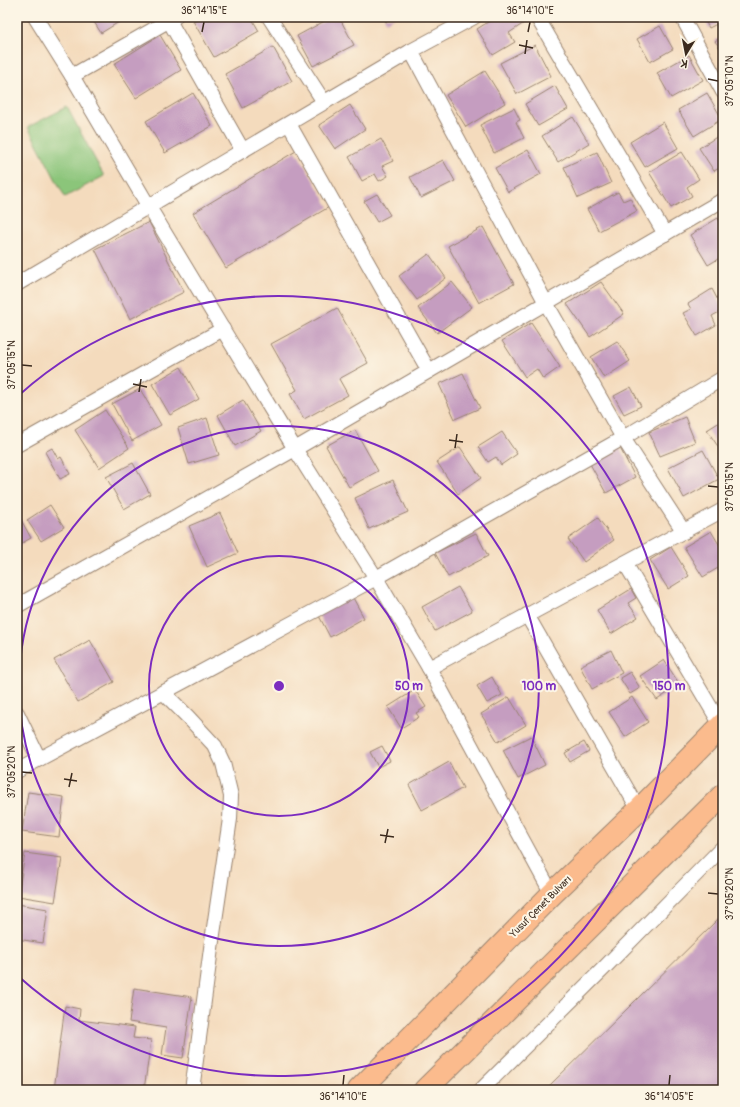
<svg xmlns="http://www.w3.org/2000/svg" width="740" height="1107" font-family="Pangolin,sans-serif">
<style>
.green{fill:#8bc57a;stroke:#63784c}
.building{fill:#c59dc0}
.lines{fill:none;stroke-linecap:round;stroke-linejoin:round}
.minor-casing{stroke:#98826e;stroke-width:16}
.trunk-casing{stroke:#98826e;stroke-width:24}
.minor{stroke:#fff;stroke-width:14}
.trunk{stroke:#fbbb8d;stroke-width:22}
.ticks{fill:none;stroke:#3b2a1e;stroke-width:1.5}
.ring{fill:none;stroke:#7b2cbf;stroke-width:2}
.labels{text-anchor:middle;stroke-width:4;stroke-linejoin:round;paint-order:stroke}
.street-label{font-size:10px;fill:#3b2a1e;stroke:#fcf5e5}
.centre{fill:#7b2cbf;stroke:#fcf5e5;stroke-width:2}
.ring-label{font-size:12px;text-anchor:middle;font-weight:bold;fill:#7b2cbf;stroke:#fcf5e5;stroke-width:4;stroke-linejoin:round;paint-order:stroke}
.neatline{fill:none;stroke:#3b2a1e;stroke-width:1.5}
.ticks-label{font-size:10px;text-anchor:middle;fill:#3b2a1e}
</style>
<rect width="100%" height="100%" fill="#fcf5e5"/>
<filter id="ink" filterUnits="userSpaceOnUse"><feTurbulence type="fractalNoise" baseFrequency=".025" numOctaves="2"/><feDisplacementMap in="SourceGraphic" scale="8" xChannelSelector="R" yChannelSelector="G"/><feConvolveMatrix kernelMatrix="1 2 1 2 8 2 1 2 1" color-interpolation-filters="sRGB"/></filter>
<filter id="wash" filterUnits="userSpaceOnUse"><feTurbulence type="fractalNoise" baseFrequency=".012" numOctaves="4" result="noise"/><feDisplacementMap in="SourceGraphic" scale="16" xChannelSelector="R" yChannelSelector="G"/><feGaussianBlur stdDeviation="0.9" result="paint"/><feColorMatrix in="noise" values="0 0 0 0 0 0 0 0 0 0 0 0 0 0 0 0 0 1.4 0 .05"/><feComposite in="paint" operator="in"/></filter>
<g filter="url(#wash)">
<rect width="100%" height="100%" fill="#f4dbbd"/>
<path class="green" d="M67 107 104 176 65 197 28 127Z"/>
<g id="blocks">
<g class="building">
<path d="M91 17H127L101 33Z"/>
<path d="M200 17H251L259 31 214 57 193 21Z"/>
<path d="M332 17H339L354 45 313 66 297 36Z"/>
<path d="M384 17H395L386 22Z"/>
<path d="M496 17H521L524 23 509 33 515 42 493 55 477 29Z"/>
<path d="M703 17H723V21L709 28Z"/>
<path d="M660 26 673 49 650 62 637 39Z"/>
<path d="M160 35 181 70 136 98 114 64Z"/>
<path d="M723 36V53L715 41Z"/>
<path d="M535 45 551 76 517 94 500 63Z"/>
<path d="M273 47 292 81 243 108 225 74Z"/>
<path d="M689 55 703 80 671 98 657 73Z"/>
<path d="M485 71 505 103 466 127 446 95Z"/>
<path d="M555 86 568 109 538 126 525 104Z"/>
<path d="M193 93 212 126 165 153 146 121Z"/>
<path d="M707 93 722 119 694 136 678 110Z"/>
<path d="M350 105 365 129 335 149 319 125Z"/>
<path d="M514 108 520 120 516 122 524 138 494 153 480 125Z"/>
<path d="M573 117 589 143 558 162 542 136Z"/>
<path d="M663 122 678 148 645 167 630 142Z"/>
<path d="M723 133V166L714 171 699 148Z"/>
<path d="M381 139 393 161 382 166 388 176 379 181 375 174 362 181 349 157Z"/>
<path d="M528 150 541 174 508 192 495 168Z"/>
<path d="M296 151 329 207 226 268 193 213Z"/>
<path d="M597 152 611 183 578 198 564 167Z"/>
<path d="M682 152 699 179 687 187 692 196 671 208 649 172Z"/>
<path d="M443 160 455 181 421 198 410 177Z"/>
<path d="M618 192 623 201 630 198 637 211 599 231 587 209Z"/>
<path d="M377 194 390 215 377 222 364 201Z"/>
<path d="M718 218 723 227V256L708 265 690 235Z"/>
<path d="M149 222 184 292 130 319 95 249Z"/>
<path d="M483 227 514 284 479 303 448 246Z"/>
<path d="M429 254 446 278 417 300 399 276Z"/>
<path d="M452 282 472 307 437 333 418 308Z"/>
<path d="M601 282 624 314 590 337 567 304Z"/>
<path d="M712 289 723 310 712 316 716 325 697 336 683 313 691 309 688 304Z"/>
<path d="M337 308 368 363 339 379 348 395 304 419 290 394 297 390 271 344Z"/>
<path d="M531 323 560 367 543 379 537 369 525 377 502 341Z"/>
<path d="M617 341 630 361 604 378 591 357Z"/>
<path d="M181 367 199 399 170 415 152 384Z"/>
<path d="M463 373 480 408 455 419 439 384Z"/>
<path d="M631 387 641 406 624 414 614 396Z"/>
<path d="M140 389 161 425 132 441 112 404Z"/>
<path d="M243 400 261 431 235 446 218 415Z"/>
<path d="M105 410 129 448 99 468 75 430Z"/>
<path d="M685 417 695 442 660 456 649 432Z"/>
<path d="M207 418 219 455 189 464 178 428Z"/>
<path d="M723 420V454L707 430Z"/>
<path d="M355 430 378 471 349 487 326 446Z"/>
<path d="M502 432 517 454 501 465 496 457 488 462 478 447Z"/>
<path d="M619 446 635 477 606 493 589 462Z"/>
<path d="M460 447 481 478 458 494 437 462Z"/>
<path d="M52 448 58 459 61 457 70 474 60 479 45 452Z"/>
<path d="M703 450 719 479 684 498 668 468Z"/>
<path d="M133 463 150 494 124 509 106 477Z"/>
<path d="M393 480 408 512 369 529 355 498Z"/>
<path d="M50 505 64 527 41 541 27 520Z"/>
<path d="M220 513 238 553 207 567 189 526Z"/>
<path d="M20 518 31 538 17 546V520Z"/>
<path d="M598 518 614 540 584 562 568 539Z"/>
<path d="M711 531 723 551V565L703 577 684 547Z"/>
<path d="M476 533 488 556 448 577 435 553Z"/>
<path d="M671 547 689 576 668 589 650 560Z"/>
<path d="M458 587 472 611 435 631 422 607Z"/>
<path d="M631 589 636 598 628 603 638 617 611 634 597 610Z"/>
<path d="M352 596 364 618 330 637 318 614Z"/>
<path d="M90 640 114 682 78 702 54 660Z"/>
<path d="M611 650 622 673 592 689 580 666Z"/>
<path d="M664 660 680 685 657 700 640 676Z"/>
<path d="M630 672 640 688 630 694 620 678Z"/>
<path d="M492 677 502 695 487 703 477 686Z"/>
<path d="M415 690 426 707 416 713 419 717 401 728 388 707Z"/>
<path d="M509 697 526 725 498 742 481 714Z"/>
<path d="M632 697 648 722 625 737 609 712Z"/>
<path d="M531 736 545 765 518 779 503 750Z"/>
<path d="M584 742 589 751 570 762 565 753Z"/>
<path d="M382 746 390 761 378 767 370 752Z"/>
<path d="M449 762 463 788 422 810 409 785Z"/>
<path d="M28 792 64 797 59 837 22 832Z"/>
<path d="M25 853 62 858 55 902 18 896Z"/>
<path d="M17 904 48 909 43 943 17 939Z"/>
<path d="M718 919 723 924V1090H545Z"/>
<path d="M134 988 192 997 183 1058 162 1055 166 1028 129 1022Z"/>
<path d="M65 1006 80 1009 79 1020 135 1027 133 1038 151 1040 144 1090H54Z"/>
</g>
</g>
</g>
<g filter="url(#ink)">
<use href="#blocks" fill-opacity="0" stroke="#98826e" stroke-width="1"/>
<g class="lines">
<defs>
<g id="minor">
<path d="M35 17 72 76 149 207 295 449 723 200"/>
<path d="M167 17 243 151"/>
<path d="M269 17 324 102"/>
<path d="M537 17 665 234"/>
<path d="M682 17 723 92"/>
<path d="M411 51 546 303 623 438 684 532"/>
<path d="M72 76 175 17"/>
<path d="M289 124 429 371"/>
<path d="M17 284 411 51 474 17"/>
<path d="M17 445 223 329"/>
<path d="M625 563 721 725"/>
<path d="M17 606 295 449 376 578 429 668 552 894"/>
<path d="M527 615 639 810"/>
<path d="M429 668 723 510"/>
<path d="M163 692 188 717 215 746 223 763 231 796 230 819 212 941 192 1090"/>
<path d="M17 713 39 759"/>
<path d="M17 771 376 578 623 438 723 378"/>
<path d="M481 1090 603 969 723 847"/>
</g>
<g id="trunk">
<path d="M359 1090 552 894 639 810 723 724"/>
<path d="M425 1090 723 795"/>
</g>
</defs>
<use href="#minor" class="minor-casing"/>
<use href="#trunk" class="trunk-casing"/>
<use href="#minor" class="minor"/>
<use href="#trunk" class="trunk"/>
</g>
</g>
<path class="ticks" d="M202 32 204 22M528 32 530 22M519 45 533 48M525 54 527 40M708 79 718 81M22 365 32 366M133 384 147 387M139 392 141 379M449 440 463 442M455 448 457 434M708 486 718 487M22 772 32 773M64 779 77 781M69 787 72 773M380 835 394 837M385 843 388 829M708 893 718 894M343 1085 344 1075M669 1085 670 1075"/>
<g class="ring">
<circle cx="279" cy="686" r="130"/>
<circle cx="279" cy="686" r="260"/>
<path d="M18 396A390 390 0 1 1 18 976"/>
</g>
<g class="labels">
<g class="street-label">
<text transform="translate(540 906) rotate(-45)" y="4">Yusuf Çenet Bulvarı</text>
</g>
</g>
<circle cx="279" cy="686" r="6" class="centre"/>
<g class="ring-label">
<text x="409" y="690">50 m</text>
<text x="539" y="690">100 m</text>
<text x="669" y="690">150 m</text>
</g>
<rect width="740" height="1107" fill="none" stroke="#fcf5e5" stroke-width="44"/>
<g transform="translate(686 54) rotate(190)" stroke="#fcf5e5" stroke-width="3" paint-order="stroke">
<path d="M0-3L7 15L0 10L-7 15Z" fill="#3b2a1e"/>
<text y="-6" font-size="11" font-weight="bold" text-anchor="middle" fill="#3b2a1e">K</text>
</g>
<rect x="22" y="22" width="696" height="1063" class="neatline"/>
<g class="ticks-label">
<text x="204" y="14">36°14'15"E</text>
<text x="530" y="14">36°14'10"E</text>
<text transform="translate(729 81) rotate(-90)" y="4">37°05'10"N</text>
<text transform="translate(11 365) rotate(-90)" y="4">37°05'15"N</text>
<text transform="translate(729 487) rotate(-90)" y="4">37°05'15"N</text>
<text transform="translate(11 772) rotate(-90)" y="4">37°05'20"N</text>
<text transform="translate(729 894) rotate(-90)" y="4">37°05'20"N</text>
<text x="343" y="1100">36°14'10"E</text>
<text x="669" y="1100">36°14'05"E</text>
</g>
</svg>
